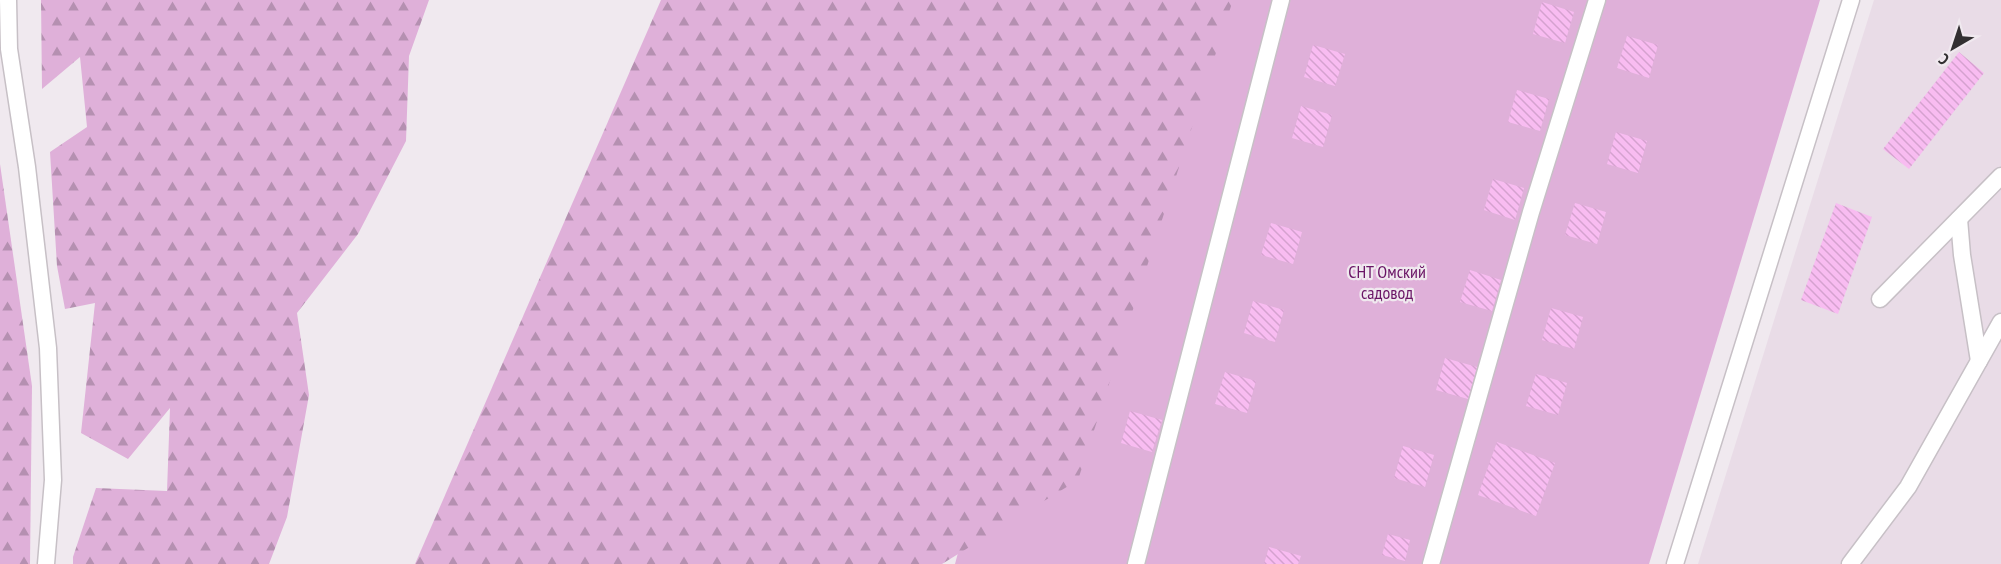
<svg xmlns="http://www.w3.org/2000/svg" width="2001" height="564" font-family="'PT Sans Narrow',sans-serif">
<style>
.built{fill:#e9dce7}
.green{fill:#dfb0d9}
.forest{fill:url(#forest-firs)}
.building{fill:url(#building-back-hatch)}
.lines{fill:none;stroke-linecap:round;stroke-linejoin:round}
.service-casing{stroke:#c7c0c6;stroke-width:19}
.service{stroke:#fff;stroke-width:16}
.labels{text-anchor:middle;stroke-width:4.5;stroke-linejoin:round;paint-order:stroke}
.park-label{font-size:18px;fill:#6a1566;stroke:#f0e9ef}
</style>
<defs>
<pattern id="forest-firs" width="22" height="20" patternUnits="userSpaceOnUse" patternTransform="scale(1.5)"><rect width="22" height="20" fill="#dfb0d9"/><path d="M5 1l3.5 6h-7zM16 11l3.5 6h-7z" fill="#b590b1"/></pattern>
<pattern id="building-back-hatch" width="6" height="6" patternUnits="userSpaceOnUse" patternTransform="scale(1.5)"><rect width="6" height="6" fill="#f8bcf1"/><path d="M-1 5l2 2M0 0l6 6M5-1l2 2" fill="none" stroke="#d5a2cf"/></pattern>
</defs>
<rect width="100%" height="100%" fill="#f0e9ef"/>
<path class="built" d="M1874 0H2001V564H1698Z"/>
<path class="green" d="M1140 0H1820L1649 564H955L1011 356Z"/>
<g class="forest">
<path d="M41 0H429L409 56 406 141 358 234 297 313 309 395 287 517 269 564H73V557L96 488 167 491 170 408 128 459 81 433 95 303 65 309 57 266 50 152 87 127 80 57 42 89Z"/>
<path d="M661 0H1233L1078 480 942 564H415Z"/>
<path d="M0 164 32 386 30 564H0Z"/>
</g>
<g class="building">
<path d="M1542 2 1574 12 1565 43 1533 34Z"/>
<path d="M1627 36 1658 45 1649 78 1617 68Z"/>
<path d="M1313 45 1345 54 1335 86 1304 77Z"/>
<path d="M1959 52 1984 73 1909 169 1883 149Z"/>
<path d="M1517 90 1549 99 1540 131 1508 122Z"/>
<path d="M1301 106 1332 115 1323 147 1292 138Z"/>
<path d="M1616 132 1647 141 1638 173 1607 164Z"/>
<path d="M1493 179 1524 188 1515 220 1484 210Z"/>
<path d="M1575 203 1606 212 1597 244 1565 235Z"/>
<path d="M1836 203 1872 217 1838 314 1801 300Z"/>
<path d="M1271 223 1302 232 1293 264 1261 255Z"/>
<path d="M1470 270 1501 280 1492 311 1460 302Z"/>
<path d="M1253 301 1284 310 1275 342 1244 333Z"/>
<path d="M1551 308 1583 317 1574 349 1542 340Z"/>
<path d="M1445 358 1477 367 1468 399 1436 390Z"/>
<path d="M1225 372 1256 381 1247 413 1215 404Z"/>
<path d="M1536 374 1567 383 1558 415 1526 406Z"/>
<path d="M1130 411 1162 420 1152 452 1121 443Z"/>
<path d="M1497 442 1555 463 1536 516 1478 495Z"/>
<path d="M1403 446 1434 455 1425 487 1394 478Z"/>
<path d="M1388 534 1410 540 1405 561 1382 555Z"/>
<path d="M1269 547 1301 556 1298 564H1264Z"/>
</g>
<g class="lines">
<defs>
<g id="service">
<path d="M8 0 9 49 27 167 48 348 53 480 46 564"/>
<path d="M1959 219 1962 255 1979 361"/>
<path d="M1880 299 2001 176"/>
<path d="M1136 564 1281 0"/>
<path d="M1431 564 1531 212 1597 0"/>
<path d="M1675 564 1851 0"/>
<path d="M1850 564 1908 487 2001 322"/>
</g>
</defs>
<use href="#service" class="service-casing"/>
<use href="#service" class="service"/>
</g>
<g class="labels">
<g class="park-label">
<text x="1387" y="278">СНТ Омский<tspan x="1387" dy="21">садовод</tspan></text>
</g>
</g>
<g transform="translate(1953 48) rotate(219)" stroke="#f0e9ef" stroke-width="4.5" paint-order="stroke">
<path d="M0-4.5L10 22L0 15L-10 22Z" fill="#322f31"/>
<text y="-9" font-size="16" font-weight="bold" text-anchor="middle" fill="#322f31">С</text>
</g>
</svg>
